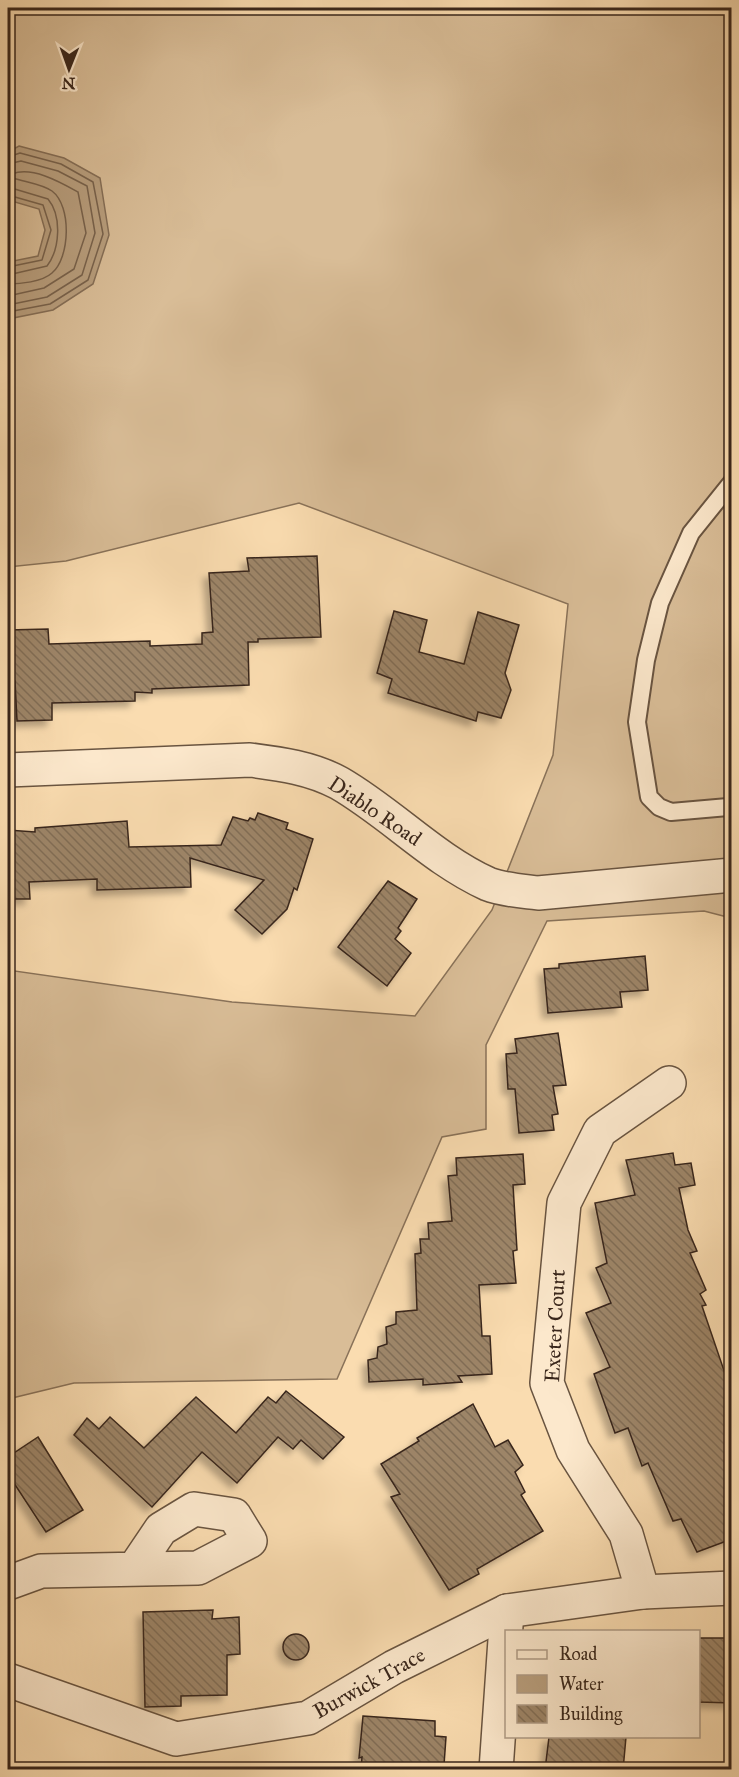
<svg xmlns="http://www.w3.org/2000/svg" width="739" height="1777" font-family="'IM FELL Great Primer',serif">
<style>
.grass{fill:#d9bd97;stroke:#897259;stroke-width:1.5}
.water{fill:#b89e7d;stroke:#856e56;stroke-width:1.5}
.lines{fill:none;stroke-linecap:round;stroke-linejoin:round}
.shore{stroke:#78624c;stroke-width:1.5}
.building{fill:url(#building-back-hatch);stroke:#39261b;stroke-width:1.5;filter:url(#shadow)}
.lane-casing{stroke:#695440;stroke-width:20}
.street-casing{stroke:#695440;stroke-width:36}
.lane{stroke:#fce8cc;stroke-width:16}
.street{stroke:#fce8cc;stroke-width:33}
.labels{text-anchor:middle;stroke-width:4.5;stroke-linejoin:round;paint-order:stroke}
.street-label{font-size:21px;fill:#39261b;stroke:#fce8cc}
</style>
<defs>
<pattern id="building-back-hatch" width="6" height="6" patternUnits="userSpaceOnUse" patternTransform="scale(1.5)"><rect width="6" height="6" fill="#9d8568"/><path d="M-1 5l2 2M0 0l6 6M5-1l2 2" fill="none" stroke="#816d55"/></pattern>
<filter id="shadow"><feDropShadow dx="-5.5" dy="5.5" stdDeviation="3" flood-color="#0004"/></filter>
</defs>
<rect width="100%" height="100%" fill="#fadcb0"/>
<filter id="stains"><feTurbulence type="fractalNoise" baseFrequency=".00333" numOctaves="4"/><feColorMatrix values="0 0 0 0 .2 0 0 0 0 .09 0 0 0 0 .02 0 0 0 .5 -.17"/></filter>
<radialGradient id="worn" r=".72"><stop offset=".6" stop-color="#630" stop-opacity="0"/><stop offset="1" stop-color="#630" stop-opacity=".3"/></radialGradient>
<path class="grass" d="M8 8H731V918L704 911 547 921 486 1045V1129L442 1137 337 1379 74 1383 8 1399V970L232 1002 415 1016 492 910 553 755 568 604 299 503 66 561 8 567Z"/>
<path class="water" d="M19 146 64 158 100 178 109 235 93 284 53 310 8 319V262L38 256 45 230 39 209 8 200V152Z"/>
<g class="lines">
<g class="shore">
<path d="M8 157 20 153 61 164 93 182 103 234 88 280 50 304 8 312"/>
<path d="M8 164 21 161 58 171 87 186 95 233 82 275 47 297 8 305"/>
<path d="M8 187 48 199C62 216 60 249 47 266L8 275"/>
<path d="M8 195 43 205 51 230 42 260 8 267"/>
<path d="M8 284C20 284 42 282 52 273 70 258 72 206 52 191 42 184 25 182 13 178L12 174C32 166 60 182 78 192L86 233 74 269 44 288 8 296"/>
</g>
</g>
<g class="building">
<path d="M317 556 321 637 258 639V642H248L249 685 152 689V693L135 692V701L52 703V720L17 721 15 681H8V630L48 629 49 644 150 641V646L202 644V633L213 632 209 573 249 571 247 558Z"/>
<path d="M394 611 427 620 419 652 464 664 478 612 519 625 505 673 511 690 501 718 478 712 476 721 388 693 392 679 377 673Z"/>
<path d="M258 813 288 823 286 829 313 839 297 890 294 888 287 909 262 934 235 910 264 880 190 858 191 887 97 890V879L29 882 30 899H8V830L35 832V828L127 821 129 847 221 845 233 817 248 821 250 818 255 820Z"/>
<path d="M388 881 417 899 398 928 401 931 395 939 411 953 387 986 338 947Z"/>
<path d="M645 956 648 990 620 992 622 1007 548 1013 544 969 559 968V964Z"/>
<path d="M558 1033 566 1085 553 1086 558 1114 552 1115 554 1130 519 1133 515 1089H508L506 1054 517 1053 515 1039Z"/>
<path d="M673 1153 675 1165 691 1163 695 1185 679 1188 688 1230 697 1251 690 1253 706 1290 700 1294 706 1305 702 1306 732 1394V1539L697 1552 681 1519 673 1521 648 1463 642 1466 628 1428 615 1433 594 1374 610 1367 586 1313 611 1303 596 1268 607 1263 595 1203 635 1195 626 1160Z"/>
<path d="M523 1154 525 1184 513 1185 517 1250 513 1251 516 1283 479 1285 482 1336H490L492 1374 458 1376 462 1382 423 1385V1379L369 1382 368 1360 377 1358 378 1347 387 1344 386 1327 396 1324V1312L417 1310 415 1254 421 1253 420 1239H429L428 1223 452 1221 448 1176 457 1175 456 1158Z"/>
<path d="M286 1391 344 1437 323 1459 301 1440 293 1449 278 1437 237 1483 202 1452 152 1507 74 1435 87 1418 99 1429 110 1417 144 1448 196 1397 236 1433 268 1397 276 1403Z"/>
<path d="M473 1404 495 1447 508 1440 523 1465 515 1472 525 1492 521 1495 543 1531 477 1569 479 1574 449 1590 391 1497 400 1494 381 1464 419 1441 417 1438Z"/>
<path d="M38 1437 83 1510 46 1532 8 1474V1457Z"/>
<path d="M213 1610 212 1619 239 1617 240 1654 227 1655V1695L181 1696V1706L145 1707 143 1612Z"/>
<circle cx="296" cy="1647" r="13"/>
<path d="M699 1638H732V1703L699 1702Z"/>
<path d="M363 1716 435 1721V1736L446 1737 444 1765 429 1764V1770H361L362 1757 359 1758Z"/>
<path d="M549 1737H626L623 1770H545Z"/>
</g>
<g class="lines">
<defs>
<path id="lane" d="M728 807 671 812 659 807 649 797 637 722 646 660 660 603 691 533 732 482"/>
<g id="street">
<path d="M8 770 250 760C281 764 311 768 339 783 391 813 433 859 488 884 503 890 522 891 538 893L732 875"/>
<path d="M8 1583 41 1571 198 1568 250 1541 234 1515 194 1509 161 1529 134 1569"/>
<path d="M643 1592 626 1534 573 1450 547 1383 564 1203 600 1131 669 1083"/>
<path d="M8 1680 176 1739 308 1718 394 1667 507 1611 643 1592 732 1588"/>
<path d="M496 1770 507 1611"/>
</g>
</defs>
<use href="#lane" class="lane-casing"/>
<use href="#street" class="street-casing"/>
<use href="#lane" class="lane"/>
<use href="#street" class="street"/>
</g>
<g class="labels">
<g class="street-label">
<text transform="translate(375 811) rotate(34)" y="7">Diablo Road</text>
<text transform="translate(555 1326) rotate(-87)" y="7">Exeter Court</text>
<text transform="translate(369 1683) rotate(-29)" y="7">Burwick Trace</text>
</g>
</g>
<rect width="739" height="1777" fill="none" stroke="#fadcb0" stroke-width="30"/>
<rect x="9" y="9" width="721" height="1759" fill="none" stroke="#39261b" stroke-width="3"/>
<rect x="15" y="15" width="709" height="1747" fill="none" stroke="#39261b" stroke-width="1.5"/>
<rect x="505" y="1630" width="195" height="108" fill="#fce8cc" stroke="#ae9a85" stroke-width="1.5"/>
<rect x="517" y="1650" width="30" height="9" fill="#fce8cc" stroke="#ae9a85" stroke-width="1.5"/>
<text x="559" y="1660" font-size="18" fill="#39261b">Road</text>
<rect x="517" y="1675" width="30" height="18" fill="#b89e7d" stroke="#ae9a85" stroke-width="1.5"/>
<text x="559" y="1690" font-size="18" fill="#39261b">Water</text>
<rect x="517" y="1705" width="30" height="18" fill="url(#building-back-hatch)" stroke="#ae9a85" stroke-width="1.5"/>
<text x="559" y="1720" font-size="18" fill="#39261b">Building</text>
<g transform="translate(69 69) rotate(181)" stroke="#fce8cc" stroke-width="4.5" paint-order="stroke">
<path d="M0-4.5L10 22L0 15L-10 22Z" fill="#39261b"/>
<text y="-9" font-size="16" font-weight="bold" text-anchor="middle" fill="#39261b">N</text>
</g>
<rect width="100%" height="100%" filter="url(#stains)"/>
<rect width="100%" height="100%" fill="url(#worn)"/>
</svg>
